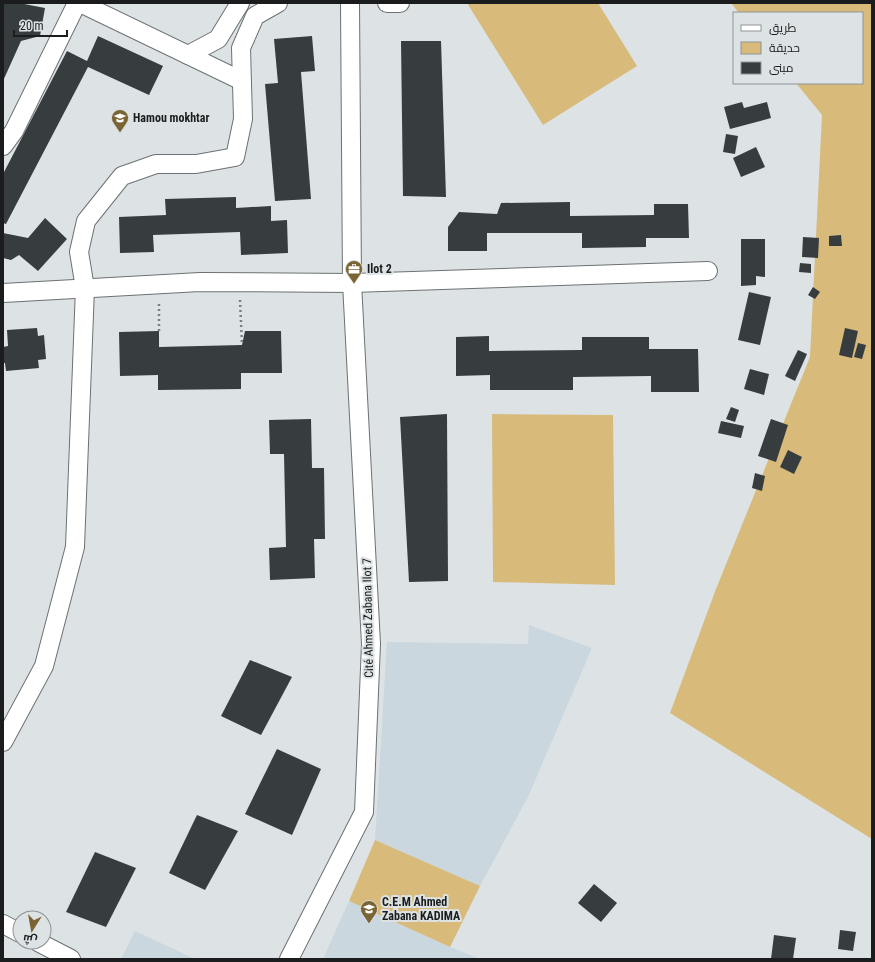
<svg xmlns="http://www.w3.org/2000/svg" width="875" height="962" font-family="'Roboto Condensed',Cairo,sans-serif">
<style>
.built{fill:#cad7de}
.green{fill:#d8ba7b}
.building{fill:#373c3e}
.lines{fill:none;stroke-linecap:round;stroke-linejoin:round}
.minor-casing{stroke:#6c7173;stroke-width:20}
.path{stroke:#7a7e80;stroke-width:2.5;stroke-dasharray:2 3;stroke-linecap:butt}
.minor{stroke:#fff;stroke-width:18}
.labels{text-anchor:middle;stroke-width:4;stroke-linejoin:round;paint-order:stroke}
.poi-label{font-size:12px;font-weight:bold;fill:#1a1c1d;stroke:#dde3e5;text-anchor:start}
.street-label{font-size:12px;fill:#1a1c1d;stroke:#dde3e5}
</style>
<rect width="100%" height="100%" fill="#dde3e5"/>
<g class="built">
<path d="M529 625 592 648 528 797 480 886 375 840 387 642 528 644Z"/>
<path d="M349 901 450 947 480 959H323Z"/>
<path d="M135 931 195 959H121Z"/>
</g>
<g class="green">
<path d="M467 3H598L637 66 543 125Z"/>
<path d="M731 3H872V839L670 713 716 589 810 357 822 115 796 83H862V13H739Z"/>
<path d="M492 414 613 415 615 585 493 582Z"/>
<path d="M375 840 480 886 450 947 349 901Z"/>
</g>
<g class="building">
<path d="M3 3H19L45 8 40 36 21 41 3 81Z"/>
<path d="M98 36 163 66 149 95 88 67 6 224 3 223V174L67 51 87 61Z"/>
<path d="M312 36 315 71 301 72 311 199 275 201 265 84 278 83 274 39Z"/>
<path d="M401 41H441L446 197 403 196Z"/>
<path d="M742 102 744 108 767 102 771 118 730 129 724 107Z"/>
<path d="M726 134 738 136 735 154 723 152Z"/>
<path d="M756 147 765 167 741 177 733 158Z"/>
<path d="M236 197V208L271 206V221L287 220 288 253 241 255 240 232 153 235 154 252 120 253 119 217 166 215 165 199Z"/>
<path d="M570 202V216L654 215V204H688L689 238H646V247L582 248V233H487V251H448V227L459 212 497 214 501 203Z"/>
<path d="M45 218 67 239 38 271 19 255 11 260 3 258V233L28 238Z"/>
<path d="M841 235 842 246H829V236Z"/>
<path d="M803 237 819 238 818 258 802 257Z"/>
<path d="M741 239H765V277L756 276V285L741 286Z"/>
<path d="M800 263 811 264V273L799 272Z"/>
<path d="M813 287 820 292 815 299 808 295Z"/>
<path d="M749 292 771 297 760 345 738 340Z"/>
<path d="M37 328 38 336 44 335 46 359 38 360 39 368 6 371 5 363H3V347L8 346 7 330Z"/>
<path d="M845 328 858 331 852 358 839 355Z"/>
<path d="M159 331V347L242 345 245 331H281L282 373H241V389L158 390V375L120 376 119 332Z"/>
<path d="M489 336V351L582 350V337H649V349H698L699 392H651V376L573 377V390H490V375L456 376V337Z"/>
<path d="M858 343 866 345 862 359 854 357Z"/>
<path d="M798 350 807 354 795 381 785 376Z"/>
<path d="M750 369 769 374 764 395 744 389Z"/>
<path d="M731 407 739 410 735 422 726 419Z"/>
<path d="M447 414 448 581 409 582 400 417Z"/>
<path d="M311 419 312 468H324L325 539H314L315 578 270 580 269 548 286 547 284 454H270L269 420Z"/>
<path d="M771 419 788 425 776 462 758 456Z"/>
<path d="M721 421 744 426 741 438 718 433Z"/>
<path d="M788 450 802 457 794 474 780 467Z"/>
<path d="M755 473 765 476 762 491 752 488Z"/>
<path d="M250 660 292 677 261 735 221 716Z"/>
<path d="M277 749 321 769 292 835 245 814Z"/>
<path d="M197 815 238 831 205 890 169 873Z"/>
<path d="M95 852 136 868 106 927 66 912Z"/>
<path d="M594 884 617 903 601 922 578 903Z"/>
<path d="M840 930 856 932 853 951 838 949Z"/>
<path d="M774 935 796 938 793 959H771Z"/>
</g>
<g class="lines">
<defs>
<g id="minor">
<path d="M80 3 240 80"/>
<path d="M387 3H400"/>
<path d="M188 55 218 39 240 3"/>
<path d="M3 146 14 131 77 3"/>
<path d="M3 293 200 282 352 283 708 271"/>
<path d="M3 742 44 666 75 547 85 288 79 252 86 221 122 176 156 164H196L235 157 243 119 241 48 255 16 278 3"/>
<path d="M3 924 20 933"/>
<path d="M38 942 71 959"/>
<path d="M289 959 364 812 371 644 352 283 350 3"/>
</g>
</defs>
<use href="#minor" class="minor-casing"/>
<g class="path">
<path d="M240 300 242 345"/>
<path d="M159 331V302"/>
</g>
<use href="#minor" class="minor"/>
</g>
<defs>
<symbol id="school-pin" viewBox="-11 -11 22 30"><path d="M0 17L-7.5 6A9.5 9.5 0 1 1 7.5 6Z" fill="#7a6433" stroke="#dde3e5"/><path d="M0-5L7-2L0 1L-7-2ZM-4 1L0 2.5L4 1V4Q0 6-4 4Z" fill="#fff"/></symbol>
<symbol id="office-pin" viewBox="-11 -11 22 30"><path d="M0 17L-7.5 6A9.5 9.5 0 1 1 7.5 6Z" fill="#7a6433" stroke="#dde3e5"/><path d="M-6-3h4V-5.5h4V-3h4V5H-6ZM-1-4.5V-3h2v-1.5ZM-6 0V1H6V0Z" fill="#fff"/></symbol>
</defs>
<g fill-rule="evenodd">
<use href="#school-pin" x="110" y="108" width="20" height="27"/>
<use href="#office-pin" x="344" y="259" width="20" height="27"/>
<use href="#school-pin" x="359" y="899" width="20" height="27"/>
</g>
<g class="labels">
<g class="poi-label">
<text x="133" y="122">Hamou mokhtar</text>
<text x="367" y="273">Ilot 2</text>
<text x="382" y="906">C.E.M Ahmed<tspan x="382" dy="14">Zabana KADIMA</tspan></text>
</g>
<g class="street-label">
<text transform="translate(368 618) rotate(-91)" y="4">Cité Ahmed Zabana Ilot 7</text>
</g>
</g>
<rect width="875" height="962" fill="none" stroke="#1a1c1d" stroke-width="8"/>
<rect x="733" y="12" width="130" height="72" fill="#dde3e5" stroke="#8f9395"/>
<rect x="741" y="25" width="20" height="6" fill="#ffffff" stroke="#8f9395"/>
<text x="769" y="32" font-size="12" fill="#1a1c1d">طريق</text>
<rect x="741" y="42" width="20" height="12" fill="#d8ba7b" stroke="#8f9395"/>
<text x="769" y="52" font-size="12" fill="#1a1c1d">حديقة</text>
<rect x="741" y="62" width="20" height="12" fill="#373c3e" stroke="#8f9395"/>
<text x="769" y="72" font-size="12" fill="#1a1c1d">مبنى</text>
<g transform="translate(32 930) rotate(191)"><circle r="19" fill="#dde3e5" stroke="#8f9395"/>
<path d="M0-3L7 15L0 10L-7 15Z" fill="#7a6433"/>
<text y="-6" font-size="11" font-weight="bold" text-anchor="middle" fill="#1a1c1d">ش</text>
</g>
<path d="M14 30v6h53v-6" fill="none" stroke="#1a1c1d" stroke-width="2"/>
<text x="20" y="30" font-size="12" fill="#1a1c1d" stroke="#dde3e5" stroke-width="3" paint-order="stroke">20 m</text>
</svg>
